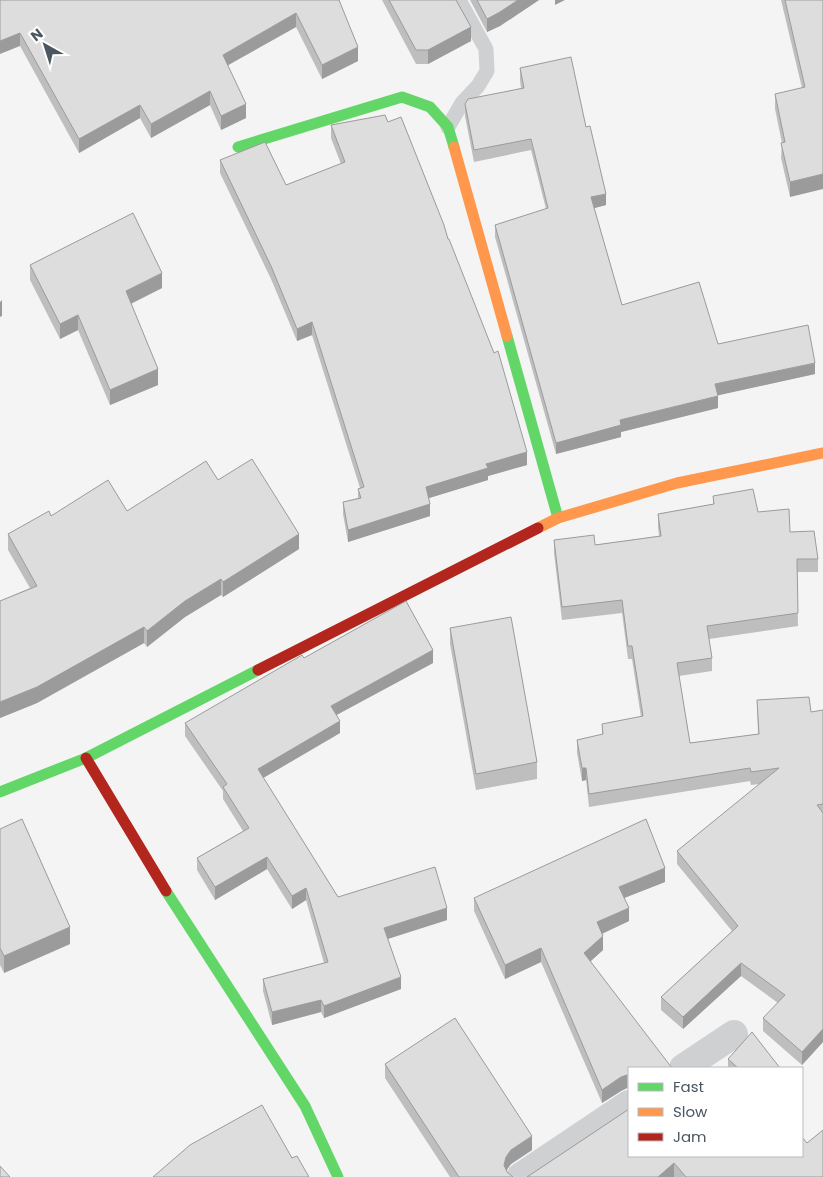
<svg xmlns="http://www.w3.org/2000/svg" width="823" height="1177" font-family="Poppins,sans-serif">
<style>
.lines{fill:none;stroke-linecap:round;stroke-linejoin:round}
.lane{stroke:#ced0d2;stroke-width:15}
.street{stroke:#ced0d2;stroke-width:28}
.fast{stroke:#63d668;stroke-width:11}
.slow{stroke:#ff974d;stroke-width:11}
.jam{stroke:#b3261e;stroke-width:11}
.wall{fill:#bebebf}
.shaded-wall{fill:#9b9b9b}
.building{fill:#ddddde;stroke:#9b9b9b}
</style>
<rect width="100%" height="100%" fill="#f4f4f4"/>
<g class="lines">
<path class="lane" d="M448 127 462 103 478 86 487 71 486 49 459 0"/>
<g class="street">
<path d="M683 1068 734 1034"/>
<path d="M520 1177 629 1104"/>
</g>
<g class="fast">
<path d="M238 147 402 97 430 107 448 127 454 147"/>
<path d="M507 336 558 518"/>
<path d="M0 792 86 758 258 670"/>
<path d="M166 891 305 1106 338 1177"/>
</g>
<g class="slow">
<path d="M454 147 507 336"/>
<path d="M538 528 558 518 677 483 823 453"/>
</g>
<g class="jam">
<path d="M258 670 538 528"/>
<path d="M86 758 166 891"/>
</g>
</g>
<g class="wall">
<path d="M0 0H339L358 61 322 79 296 27 228 65 246 118 221 130 210 105 151 138 140 118 79 153 20 46Z"/>
<path d="M382 0H456L471 41 428 64H416Z"/>
<path d="M470 0H539L500 26 487 32Z"/>
<path d="M781 0H823L790 197 781 158 782 143 775 109V94L802 88Z"/>
<path d="M520 68 586 127 606 205 594 208 622 305 718 344 815 374 718 395V408L621 432V437L556 454 495 237V225L546 209 531 150 474 162 465 116V104L521 88 520 80Z"/>
<path d="M388 122 448 239 527 465 488 476V480L429 498 430 516 348 542 343 514V502L358 498V489L360 488 312 335 297 341 271 279 220 173V160L286 185 341 164 331 138V125Z"/>
<path d="M30 265 162 288 131 304 158 385 110 405 78 330 60 339 30 280Z"/>
<path d="M218 480 299 549 223 597 221 595 185 617 147 647 144 643 37 703 0 718V601L30 588 8 550V534L51 516 127 511Z"/>
<path d="M713 496 758 512 790 532 818 559V572H797L798 626 709 639 712 658V671L679 676 690 743 758 734 757 700 811 712 823 710V1042L802 1065 763 1031V1018L778 1003 741 976 683 1029 661 1010V997L732 931 677 864V851L760 784 751 785 750 781 589 807 586 780 582 781 577 753V740L602 735V724L641 717 632 659H628L622 613 562 620 554 553V540L595 545 659 536 658 527V514L713 504Z"/>
<path d="M450 628 537 762V779L476 790 450 644Z"/>
<path d="M433 663 336 715 340 733 263 778 338 897 447 920 388 939 401 989 324 1018 321 1012 272 1025 263 991V979L324 963 306 900 292 909 267 869 215 900 197 870V858L243 831 223 799V791L185 736V723Z"/>
<path d="M0 829 70 944 4 973 0 965Z"/>
<path d="M665 882 624 898 629 921 602 934 603 950 591 961 629 1068V1089L627 1088 621 1091 602 1103 541 962 505 979 474 911V898Z"/>
<path d="M728 1059 780 1068H728Z"/>
<path d="M385 1064 532 1150 511 1164 506 1170 507 1172 513 1177H450L385 1078Z"/>
<path d="M629 1109 823 1177H527Z"/>
</g>
<g class="shaded-wall">
<path d="M518 0H539L500 26 487 32V19Z"/>
<path d="M555 0H565L555 5Z"/>
<path d="M296 13V27L223 68V55Z"/>
<path d="M471 27V41L428 64V50Z"/>
<path d="M20 33V46L0 54V41Z"/>
<path d="M358 47V61L322 79V65Z"/>
<path d="M210 91V105L151 138V124Z"/>
<path d="M246 104V118L221 130V116Z"/>
<path d="M140 105V118L79 153V139Z"/>
<path d="M823 174V189L790 197V182Z"/>
<path d="M606 194V205L591 209V197Z"/>
<path d="M162 273V288L126 306V291Z"/>
<path d="M2 300V316L0 317V302Z"/>
<path d="M78 315V330L60 339V324Z"/>
<path d="M312 322V335L297 341V329Z"/>
<path d="M815 363V374L715 396V384Z"/>
<path d="M158 369V385L110 405V390Z"/>
<path d="M718 396V408L621 432V437L556 454V443L620 420Z"/>
<path d="M527 452V465L488 476V480L426 499V487L486 464Z"/>
<path d="M430 504V516L348 542V530Z"/>
<path d="M299 534V549L223 597V582Z"/>
<path d="M221 579V595L185 617 147 647V631L185 601Z"/>
<path d="M144 627V643L37 703 0 718V702Z"/>
<path d="M433 650V663L331 718V706Z"/>
<path d="M340 721V733L258 781V769Z"/>
<path d="M582 768H586V780L582 781Z"/>
<path d="M267 857V869L215 900V887Z"/>
<path d="M665 868V882L619 900V887Z"/>
<path d="M306 888V900L292 909V896Z"/>
<path d="M447 908V920L384 940V928Z"/>
<path d="M629 908V921L597 936V922Z"/>
<path d="M70 927V944L4 973V956Z"/>
<path d="M603 936V950L584 967V953Z"/>
<path d="M541 948V962L505 979V965Z"/>
<path d="M741 963V976L683 1029V1017Z"/>
<path d="M401 977V989L324 1018V1006Z"/>
<path d="M321 1000V1012L272 1025V1012Z"/>
<path d="M823 1029V1042L802 1065V1052Z"/>
<path d="M627 1075V1088L621 1091 602 1103V1090L621 1077Z"/>
<path d="M532 1136V1150L511 1164 506 1171 504 1165 506 1157 511 1150Z"/>
<path d="M674 1163V1177H658Z"/>
</g>
<g class="building">
<path d="M0 0H339L358 47 322 65 296 13 223 55 246 104 221 116 210 91 151 124 140 105 79 139 20 33 0 41Z"/>
<path d="M389 0H456L471 27 428 50H416Z"/>
<path d="M477 0H518L500 12 487 19Z"/>
<path d="M785 0H823V174L790 182 781 143 785 142 775 94 805 87Z"/>
<path d="M571 57 586 127 590 126 606 194 591 197 622 305 699 282 718 344 808 325 815 363 715 384 718 396 620 420 621 425 556 443 495 225 548 208 531 139 474 150 465 104 468 99 524 88 520 68Z"/>
<path d="M385 115 388 122 401 117 444 225 448 239H449L494 353 498 351 527 452 486 464 488 468 426 487 430 504 348 530 343 502 361 498 358 489 364 487 312 322 297 329 271 266 220 160 265 142 286 185 345 162 331 125Z"/>
<path d="M133 213 162 273 126 291 158 369 110 390 78 315 60 324 30 265Z"/>
<path d="M252 459 299 534 223 582 221 579 185 601 147 631 144 627 37 687 0 702V601L37 586 8 534 49 511 51 516 108 480 127 511 206 461 218 480Z"/>
<path d="M753 489 758 512 789 509 790 532 814 531 818 559H797L798 613 707 626 712 658 677 663 690 743 759 734 757 700 809 697 811 712 823 710V804L817 805 823 813V1029L802 1052 763 1018 785 995 741 963 683 1017 661 997 738 926 677 851 779 768 751 772 750 768 589 794 586 768H582L577 740 603 734 602 724 643 716 632 646H628L622 600 562 607 554 540 594 535 595 545 661 536 658 514 714 504 713 496Z"/>
<path d="M406 601 433 650 331 706 340 721 258 769 338 897 435 867 447 908 384 928 401 977 324 1006 321 1000 272 1012 263 979 328 962 306 888 292 896 267 857 215 887 197 858 249 828 223 787 227 784 185 723 302 655 304 658Z"/>
<path d="M511 617 537 762 476 774 450 628Z"/>
<path d="M22 819 70 927 4 956 0 948V829Z"/>
<path d="M646 819 665 868 619 887 629 908 597 922 603 936 584 953 672 1068H629V1075H627L621 1077 602 1090 541 948 505 965 474 898Z"/>
<path d="M455 1018 532 1136 511 1150 506 1157 504 1165 507 1172 513 1177H459L385 1064Z"/>
<path d="M752 1032 780 1068H738L728 1059Z"/>
<path d="M262 1105 292 1158 297 1156 309 1177H153L190 1145Z"/>
<path d="M629 1109V1156H802V1137L807 1143 823 1130V1177H686L674 1163 658 1177H527Z"/>
<path d="M0 1166 10 1177H0Z"/>
</g>
<rect x="628" y="1067" width="175" height="90" fill="#ffffff" stroke="#b7bbc0"/>
<rect x="638" y="1083" width="25" height="8" fill="#63d668" stroke="#b7bbc0"/>
<text x="673" y="1092" font-size="15" fill="#4a5661">Fast</text>
<rect x="638" y="1108" width="25" height="8" fill="#ff974d" stroke="#b7bbc0"/>
<text x="673" y="1117" font-size="15" fill="#4a5661">Slow</text>
<rect x="638" y="1133" width="25" height="8" fill="#b3261e" stroke="#b7bbc0"/>
<text x="673" y="1142" font-size="15" fill="#4a5661">Jam</text>
<g transform="translate(45 45) rotate(321)" stroke="#ffffff" stroke-width="4" paint-order="stroke">
<path d="M0-4L9 19L0 12L-9 19Z" fill="#4a5661"/>
<text y="-8" font-size="14" font-weight="bold" text-anchor="middle" fill="#4a5661">N</text>
</g>
</svg>
